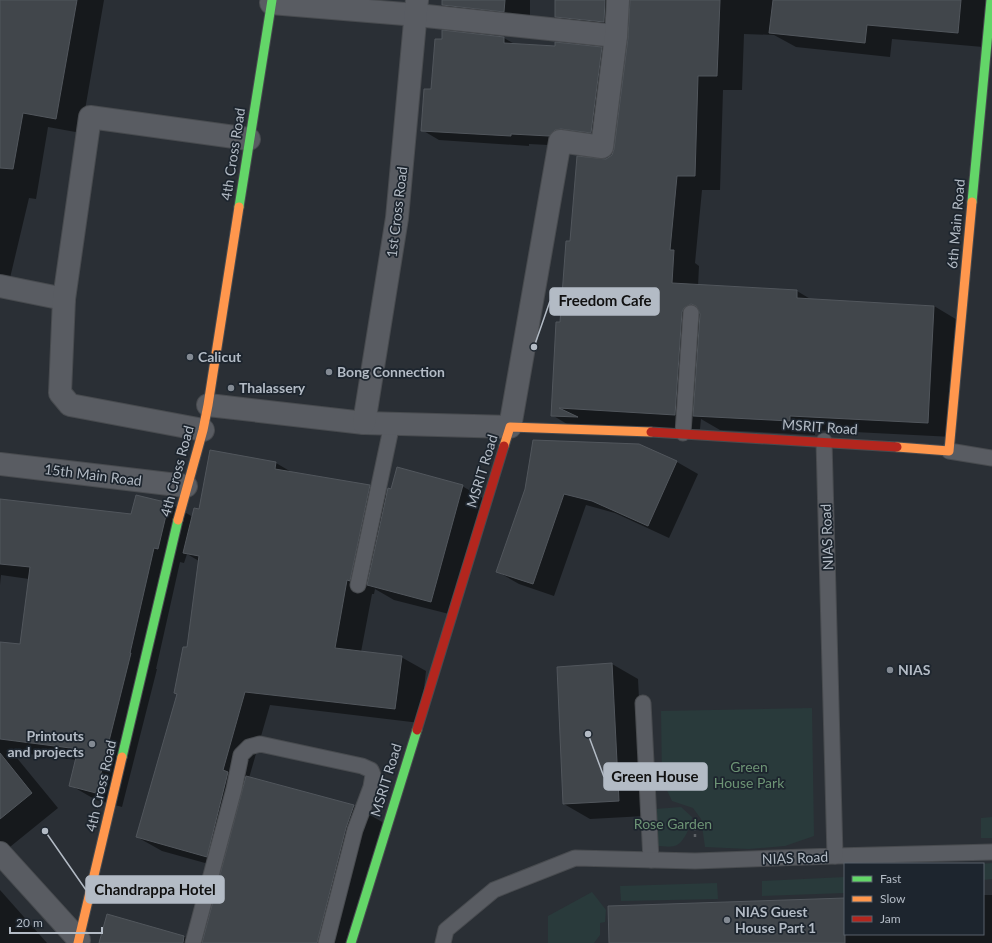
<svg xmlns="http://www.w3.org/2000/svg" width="992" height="943" font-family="Lato,sans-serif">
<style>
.green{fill:#293a3b}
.shadow{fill:#0007}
.building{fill:#41464b;stroke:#51565c}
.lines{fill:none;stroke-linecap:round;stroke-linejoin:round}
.lane-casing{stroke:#484b4f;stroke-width:17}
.street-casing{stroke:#484b4f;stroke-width:24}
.fast-casing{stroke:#484b4f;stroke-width:11}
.slow-casing{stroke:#484b4f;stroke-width:11}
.jam-casing{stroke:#484b4f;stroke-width:11}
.path{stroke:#5d6166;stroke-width:2.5;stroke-dasharray:3 3;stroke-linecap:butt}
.lane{stroke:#595c62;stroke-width:15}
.street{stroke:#595c62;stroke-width:22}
.fast{stroke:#63d668;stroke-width:9}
.slow{stroke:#ff974d;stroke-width:9}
.jam{stroke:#b3261e;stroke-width:9}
.poi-dot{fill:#838a93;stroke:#1d252e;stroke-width:1.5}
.labels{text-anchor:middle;stroke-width:3.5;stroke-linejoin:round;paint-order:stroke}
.street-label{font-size:14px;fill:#b3bbc5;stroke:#1d252e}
.poi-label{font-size:14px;font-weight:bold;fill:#b3bbc5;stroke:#1d252e;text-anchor:start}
.park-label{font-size:14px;fill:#6d9475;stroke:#1d252e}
.leader{fill:none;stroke:#b3bbc5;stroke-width:1.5}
.callout-dot{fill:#b3bbc5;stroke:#1d252e;stroke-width:1.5}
.callout{fill:#b3bbc5;stroke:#b3bbc5;stroke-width:1.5}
.callout-label{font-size:15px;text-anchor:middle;font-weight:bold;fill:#111}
</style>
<rect width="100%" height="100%" fill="#2a2f35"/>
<g class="green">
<path d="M812 708 814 836 785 846 749 849 705 847 701 819 693 808 672 801 662 780 661 711Z"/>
<path d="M681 807 692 817C692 824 684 842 677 845 672 848 663 846 657 846L655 809Z"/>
<path d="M992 817V838H981V818Z"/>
<path d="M992 863V879L983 880V864H981Z"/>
<path d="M845 877V893L762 896V881Z"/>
<path d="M717 883 718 899 621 901 620 886Z"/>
<path d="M592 892 606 910 605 922 600 923V935L594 943H548V916Z"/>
</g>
<g class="shadow">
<path d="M0 0H104L81 133 48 127 36 199 29 198 10 278 0 275Z"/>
<path d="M443 0H530V26L469 19 443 5Z"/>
<path d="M556 0H988L983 47 892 39 890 57 796 47 774 35 744 34 742 90H723L720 190H702L695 263 699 266 698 286 797 291 812 300 934 306 959 321 953 437 815 430V435L720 430 701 419 700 429 577 430 552 415 570 242 607 160 612 156 615 149 629 36 581 31 556 16Z"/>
<path d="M443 31 504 38 516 45 602 48 619 58 609 142 567 146 529 144V146L439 140 422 130 432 90 443 40Z"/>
<path d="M638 445 677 462 698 474 669 538 615 513 586 505 554 596 519 584 498 572 526 489Z"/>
<path d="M211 451 276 463 293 473 370 486 387 496 462 486 488 501 457 616 394 600 375 589 374 594H372L361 652 401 657 426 671 420 723 270 705 249 778 354 806 384 823 350 943H203L223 868 162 851 137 837 178 694 188 648 199 561 187 554 184 563 180 562 156 669H157L122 807 96 800 70 785 77 760 12 752 58 808 0 855V643L21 645 29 579 1 575 0 585V500L132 515 169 503 193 517 200 511Z"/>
<path d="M612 664 638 679 645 816 590 819 564 804Z"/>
<path d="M0 890 47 943H0Z"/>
<path d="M983 895H992V943H610L845 900V934H983Z"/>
<path d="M108 915 185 937 195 943H100Z"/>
</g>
<g class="building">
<path d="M0 0H77L56 119 23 113 13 169 0 168Z"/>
<path d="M442 0H505L504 12 442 5Z"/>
<path d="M555 0H605L604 22 555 17Z"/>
<path d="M630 0H720L717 76H698L695 176H677L670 250H674L672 283 797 290V298L934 306 928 423 790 416V421L693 416 700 314 696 306 691 304 684 308 682 312 675 415 559 408 578 417 551 416 556 322H560L566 241H570L577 156 606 159 612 155 614 149 628 38Z"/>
<path d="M773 0H961L958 33 867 25 865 43 769 33Z"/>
<path d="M442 30 504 37V43L555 46V42L602 47 591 133 561 129 555 130 549 136 511 134V136L421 131 424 89H431L435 39H442Z"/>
<path d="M533 440 639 444 677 461 648 526 592 501 564 494 533 584 496 572 525 489Z"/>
<path d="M210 450 276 462 275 469 370 485 350 581 347 580 335 648 402 656 395 709 245 692 223 770 228 772 207 857 136 837 177 694 174 693 183 647H187L199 556 183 553 194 508 199 509Z"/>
<path d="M397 467 463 485 431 602 367 585 388 488 391 489Z"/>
<path d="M136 495 169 503 158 549 154 548 130 653H131L96 793 69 786 78 749 0 739V642L20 644 30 567 0 564V499L131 514Z"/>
<path d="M612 663 619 801 563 804 557 667Z"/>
<path d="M0 753 32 793 0 819Z"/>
<path d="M246 776 354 805 346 828 317 943H202Z"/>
<path d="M845 898V943H609L608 906Z"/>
<path d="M107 914 184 936 183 943H99Z"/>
</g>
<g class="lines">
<defs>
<g id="lane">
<path d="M683 433 691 313"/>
<path d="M949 451 992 458"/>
<path d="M358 585 392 424"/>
<path d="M643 703 651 860"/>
<path d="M835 856 992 852"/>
<path d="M193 943 234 789 241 755 249 747 260 744 362 766 371 770 373 775 371 787 355 830 326 943"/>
<path d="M443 943 446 930 494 890 575 858 695 861 835 856 824 441"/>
</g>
<g id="street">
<path d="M271 3 417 15 616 36"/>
<path d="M0 286 64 299"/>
<path d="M208 405 364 423 510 427 560 141 602 147 616 36 618 0"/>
<path d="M364 423 397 218 417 0"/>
<path d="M203 430 70 405 60 393 64 299 90 117 249 139"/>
<path d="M0 464 186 486"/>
<path d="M0 853 79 940"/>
</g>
<g id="fast">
<path d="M972 202 991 0"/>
<path d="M239 207 272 0"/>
<path d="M122 757 178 520"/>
<path d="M351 943 417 730"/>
</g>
<g id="slow">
<path d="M504 446 510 427 651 432"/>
<path d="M897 447 949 451 972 202"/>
<path d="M178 520 203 430 208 405 239 207"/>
<path d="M78 943 122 757"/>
</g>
<g id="jam">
<path d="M651 432 897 447"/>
<path d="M417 730 504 446"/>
</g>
</defs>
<use href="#lane" class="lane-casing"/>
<use href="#street" class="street-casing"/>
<use href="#fast" class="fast-casing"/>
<use href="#slow" class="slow-casing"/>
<use href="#jam" class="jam-casing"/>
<path class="path" d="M695 822V837"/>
<use href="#lane" class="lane"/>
<use href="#street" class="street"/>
<use href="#fast" class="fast"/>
<use href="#slow" class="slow"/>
<use href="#jam" class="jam"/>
</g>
<g class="poi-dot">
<circle cx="190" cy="357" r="4"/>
<circle cx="329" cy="372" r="4"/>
<circle cx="231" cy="388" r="4"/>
<circle cx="890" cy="670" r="4"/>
<circle cx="92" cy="744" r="4"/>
<circle cx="727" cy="920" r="4"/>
</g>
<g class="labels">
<g class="street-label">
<text transform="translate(233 154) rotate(-81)" y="5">4th Cross Road</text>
<text transform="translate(397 212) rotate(-83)" y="5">1st Cross Road</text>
<text transform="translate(956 224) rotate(-85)" y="5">6th Main Road</text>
<text transform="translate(820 427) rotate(4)" y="5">MSRIT Road</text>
<text transform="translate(177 471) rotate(-75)" y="5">4th Cross Road</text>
<text transform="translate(482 471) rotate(-73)" y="5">MSRIT Road</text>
<text transform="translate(93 475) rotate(7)" y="5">15th Main Road</text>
<text transform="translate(827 537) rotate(-92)" y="5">NIAS Road</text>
<text transform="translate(386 780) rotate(-73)" y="5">MSRIT Road</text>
<text transform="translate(101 786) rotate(-77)" y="5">4th Cross Road</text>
<text transform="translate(795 858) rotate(-2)" y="5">NIAS Road</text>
</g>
<g class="poi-label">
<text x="198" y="362">Calicut</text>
<text x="337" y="377">Bong Connection</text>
<text x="239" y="393">Thalassery</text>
<text x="898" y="675">NIAS</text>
<text x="84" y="741" text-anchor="end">Printouts<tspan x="84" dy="16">and projects</tspan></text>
<text x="735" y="917">NIAS Guest<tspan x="735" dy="16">House Part 1</tspan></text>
</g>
<g class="park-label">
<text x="749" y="772">Green<tspan x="749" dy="16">House Park</tspan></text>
<text x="673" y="829">Rose Garden</text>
</g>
</g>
<path class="leader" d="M534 347L550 301M588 734L604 777M45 831L86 890"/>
<g class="callout-dot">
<circle cx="534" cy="347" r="4"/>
<circle cx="588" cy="734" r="4"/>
<circle cx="45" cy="831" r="4"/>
</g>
<g class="callout">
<rect x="550" y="288" width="109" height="27" rx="4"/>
<rect x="604" y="763" width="103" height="27" rx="4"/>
<rect x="86" y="876" width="138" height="27" rx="4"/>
</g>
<g class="callout-label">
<text x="605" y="306">Freedom Cafe</text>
<text x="655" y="782">Green House</text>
<text x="155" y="895">Chandrappa Hotel</text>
</g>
<rect x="844" y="863" width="140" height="72" fill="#1d252e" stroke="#59616a"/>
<rect x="852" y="876" width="20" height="6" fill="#63d668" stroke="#59616a"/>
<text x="880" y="883" font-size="12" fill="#b3bbc5">Fast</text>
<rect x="852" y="896" width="20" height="6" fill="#ff974d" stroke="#59616a"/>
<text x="880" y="903" font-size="12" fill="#b3bbc5">Slow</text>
<rect x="852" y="916" width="20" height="6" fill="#b3261e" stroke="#59616a"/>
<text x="880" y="923" font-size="12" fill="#b3bbc5">Jam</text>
<path d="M10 927v6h92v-6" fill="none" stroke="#b3bbc5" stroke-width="2"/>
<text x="16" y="927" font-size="12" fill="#b3bbc5" stroke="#1d252e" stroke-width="3" paint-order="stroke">20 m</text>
</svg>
